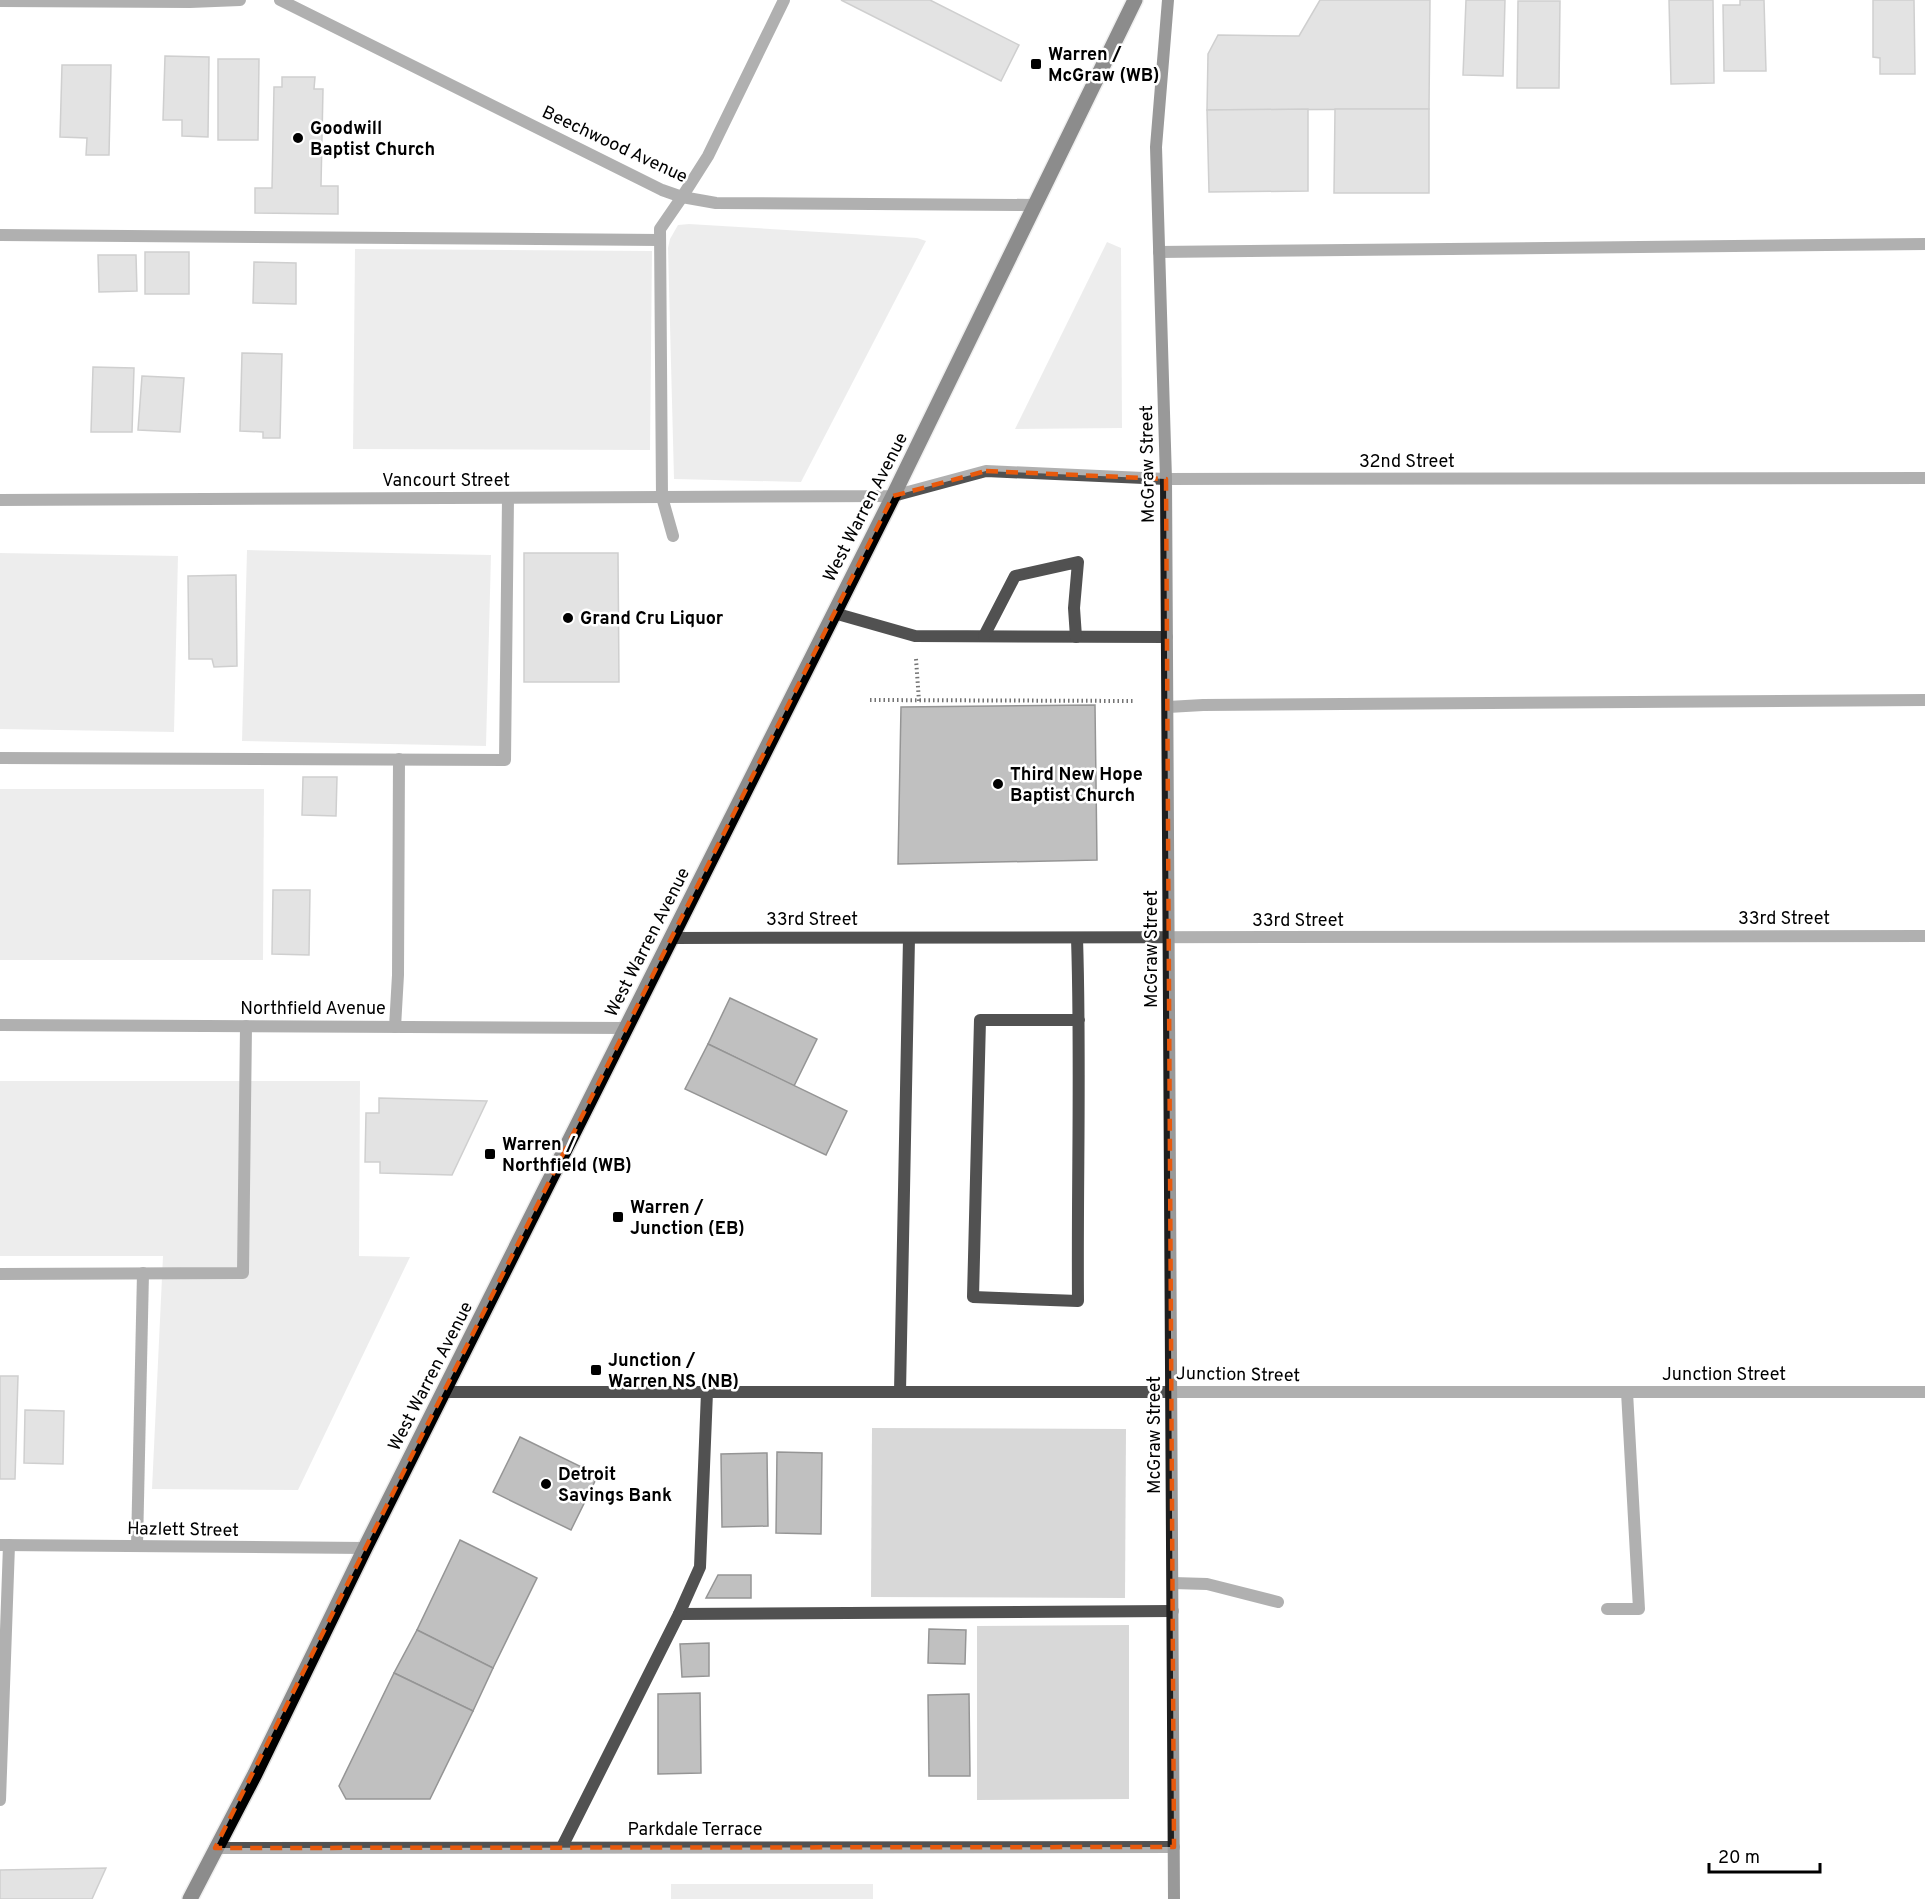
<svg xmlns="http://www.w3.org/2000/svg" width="1925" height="1899" font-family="Overpass,sans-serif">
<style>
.green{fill:#d8d8d8}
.building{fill:#c0c0c0;stroke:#959595;stroke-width:1.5}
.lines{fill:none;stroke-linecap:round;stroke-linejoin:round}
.primary-casing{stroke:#dbdbdb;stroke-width:18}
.path{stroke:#737373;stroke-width:4;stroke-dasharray:1.5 3;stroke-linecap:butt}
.lane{stroke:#515151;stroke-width:12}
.street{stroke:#515151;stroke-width:12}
.secondary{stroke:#1e1e1e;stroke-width:12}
.primary{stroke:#000;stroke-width:15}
.marked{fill:none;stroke:#e8590c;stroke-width:4.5;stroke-dasharray:12 8;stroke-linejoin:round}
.poi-dot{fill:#000;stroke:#fff;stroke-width:2}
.labels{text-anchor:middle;stroke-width:5;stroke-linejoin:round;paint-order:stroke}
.poi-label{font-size:18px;font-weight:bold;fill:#000;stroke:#fff;text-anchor:start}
.street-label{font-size:18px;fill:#000;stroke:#fff}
</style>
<rect width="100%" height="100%" fill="#fff"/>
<g class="green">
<path d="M689 224 917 238 926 241 801 482 674 479 668 248 670 239 678 225Z"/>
<path d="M1107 242 1121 248 1122 428 1015 429Z"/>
<path d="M355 249 652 251 650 450 353 449Z"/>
<path d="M247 550 491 555 486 746 242 741Z"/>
<path d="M0 553 178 556 174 732 0 729Z"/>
<path d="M0 789H264L263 960H0Z"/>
<path d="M0 1081H360L359 1256 410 1257 298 1490 152 1489 163 1256H0Z"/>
<path d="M872 1428 1126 1429 1125 1598 871 1597Z"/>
<path d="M1129 1625V1799L977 1800V1626Z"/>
<rect x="671" y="1884" width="202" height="15"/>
</g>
<g class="building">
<path d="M841 0H930L1019 45 1001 81Z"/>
<path d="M1320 0H1430L1429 109 1207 110 1208 54 1218 35 1299 36Z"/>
<path d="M1466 0H1505L1503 76 1463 75Z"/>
<path d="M1669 0H1713L1714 83 1671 84Z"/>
<path d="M1740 0H1764L1766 71H1724L1723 5H1740Z"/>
<path d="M1873 0H1914L1915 74H1880V58L1873 57Z"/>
<path d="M1518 1H1560L1559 88H1517Z"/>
<path d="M165 56 209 57 208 137 182 136V120H163Z"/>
<path d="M218 59H259L258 140H218Z"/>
<path d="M62 65H111L109 155H86L87 138 60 137Z"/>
<path d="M282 77H315L314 89H323L321 186H338V214L255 213V188H272L274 87H282Z"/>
<path d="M1308 109V191L1209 192 1207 110Z"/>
<path d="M1335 109H1429V193H1334Z"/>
<rect x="145" y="252" width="44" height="42"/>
<path d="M98 255H136L137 291 99 292Z"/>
<path d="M254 262 296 263V304L253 303Z"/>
<path d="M242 353 282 354 280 438H263V432L240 431Z"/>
<path d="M93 367 134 368 132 432H91Z"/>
<path d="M142 376 184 378 180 432 138 430Z"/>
<path d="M524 553H618L619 682H524Z"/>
<path d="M236 575 237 666 214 667 212 659H189L188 576Z"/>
<path d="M1095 705 1097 860 898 864 901 707Z"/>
<path d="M303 777H337L336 816 302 815Z"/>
<path d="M273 890H310L309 955 272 954Z"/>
<path d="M730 998 817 1039 794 1086 708 1044Z"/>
<path d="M708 1044 847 1111 826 1155 685 1089Z"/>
<path d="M379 1098 487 1101 452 1175 380 1173V1162H365L366 1113H379Z"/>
<path d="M0 1376H18L15 1479H0Z"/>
<path d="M25 1410 64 1411 63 1464 24 1463Z"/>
<path d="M520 1437 598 1475 571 1530 493 1492Z"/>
<path d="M777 1452 822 1453 821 1534 776 1533Z"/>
<path d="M767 1453 768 1526 722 1527 721 1454Z"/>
<path d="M460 1540 537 1578 493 1668 417 1630Z"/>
<path d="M718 1575H751V1598H706Z"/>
<path d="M929 1629 966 1630 965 1664 928 1663Z"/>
<path d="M417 1630 493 1668 473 1711 394 1673Z"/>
<path d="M709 1643V1676L682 1677 680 1644Z"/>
<path d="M394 1673 473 1711 430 1799H346L339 1786Z"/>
<path d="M700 1693 701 1773 658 1774V1694Z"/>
<path d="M969 1694 970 1776H929L928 1695Z"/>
<path d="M106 1868 92 1899H0V1870Z"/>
</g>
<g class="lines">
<defs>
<path id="primary" d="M190 1899 255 1774 365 1548 893 496 1135 0"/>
</defs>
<use href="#primary" class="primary-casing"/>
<g class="path">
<path d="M916 659 919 701"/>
<path d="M870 700 1133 701"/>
</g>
<g class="lane">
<path d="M0 235 660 240"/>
<path d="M1159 252 1925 244"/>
<path d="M673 536 662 497 660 229 682 197 708 156 784 0"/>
<path d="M834 613 915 636 1167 637"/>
<path d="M984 636 1015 576 1078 562 1074 608 1076 637"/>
<path d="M1168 707 1203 705 1925 700"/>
<path d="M0 758 505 760 508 498"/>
<path d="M1077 938C1081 1059 1077 1180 1078 1301L973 1297 980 1020H1079"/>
<path d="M395 1027 398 975 399 759"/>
<path d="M0 1274 243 1273 246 1026"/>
<path d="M900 1392 909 938"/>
<path d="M137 1546 143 1273"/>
<path d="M1173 1583 1207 1584 1278 1602"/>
<path d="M1607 1609H1639L1627 1392"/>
<path d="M679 1614 1173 1611"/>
<path d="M0 1800 9 1545"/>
<path d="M562 1847 679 1614 700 1567 707 1392"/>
</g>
<g class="street">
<path d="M280 0 662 190 682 197 716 203 1036 205"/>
<path d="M0 1 190 2 240 0"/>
<path d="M0 500 893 496 986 471 1166 479 1925 478"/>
<path d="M671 938 1925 936"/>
<path d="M0 1025 626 1028"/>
<path d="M444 1392H1925"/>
<path d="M0 1545 365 1548"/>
<path d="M215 1848 1174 1847"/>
</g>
<path class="secondary" d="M1168 0 1156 147 1166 479 1174 1899"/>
<use href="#primary" class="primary"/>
</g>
<path d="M0 0H1925V1899H0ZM986 471 1166 479 1174 1847 215 1848 893 496Z" fill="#fff" fill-opacity=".55" fill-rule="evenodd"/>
<path class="marked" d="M986 471 1166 479 1174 1847 215 1848 893 496Z"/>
<g class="poi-dot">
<rect x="1030" y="58" width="12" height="12" rx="3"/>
<circle cx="298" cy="138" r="6"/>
<circle cx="568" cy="618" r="6"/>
<circle cx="998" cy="784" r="6"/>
<rect x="484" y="1148" width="12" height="12" rx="3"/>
<rect x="612" y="1211" width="12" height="12" rx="3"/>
<rect x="590" y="1364" width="12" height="12" rx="3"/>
<circle cx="546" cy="1484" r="6"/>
</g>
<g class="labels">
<g class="poi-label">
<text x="1048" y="60">Warren /<tspan x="1048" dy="21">McGraw (WB)</tspan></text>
<text x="310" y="134">Goodwill<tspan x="310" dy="21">Baptist Church</tspan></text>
<text x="580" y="624">Grand Cru Liquor</text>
<text x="1010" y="780">Third New Hope<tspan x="1010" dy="21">Baptist Church</tspan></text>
<text x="502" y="1150">Warren /<tspan x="502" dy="21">Northfield (WB)</tspan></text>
<text x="630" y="1213">Warren /<tspan x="630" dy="21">Junction (EB)</tspan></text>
<text x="608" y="1366">Junction /<tspan x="608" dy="21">Warren NS (NB)</tspan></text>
<text x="558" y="1480">Detroit<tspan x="558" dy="21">Savings Bank</tspan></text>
</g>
<g class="street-label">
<text transform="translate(615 144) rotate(25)" y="6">Beechwood Avenue</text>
<text x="1407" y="467">32nd Street</text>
<text transform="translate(1147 464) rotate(-91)" y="6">McGraw Street</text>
<text x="446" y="486">Vancourt Street</text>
<text transform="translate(865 507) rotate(-63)" y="6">West Warren Avenue</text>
<text x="1784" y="924">33rd Street</text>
<text x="812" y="925">33rd Street</text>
<text x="1298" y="926">33rd Street</text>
<text transform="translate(647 942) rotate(-63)" y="6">West Warren Avenue</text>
<text transform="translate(1151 949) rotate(-90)" y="6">McGraw Street</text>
<text x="313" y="1014">Northfield Avenue</text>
<text transform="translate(1238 1374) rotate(1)" y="6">Junction Street</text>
<text x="1724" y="1380">Junction Street</text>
<text transform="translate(430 1376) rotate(-63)" y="6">West Warren Avenue</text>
<text transform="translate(1154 1435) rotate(-90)" y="6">McGraw Street</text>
<text transform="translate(183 1529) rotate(1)" y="6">Hazlett Street</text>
<text x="695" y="1835">Parkdale Terrace</text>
</g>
</g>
<path d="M1709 1863v9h111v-9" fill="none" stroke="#000000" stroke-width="3"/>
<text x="1718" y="1863" font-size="18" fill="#000000" stroke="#ffffff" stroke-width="4.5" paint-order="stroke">20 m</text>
</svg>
